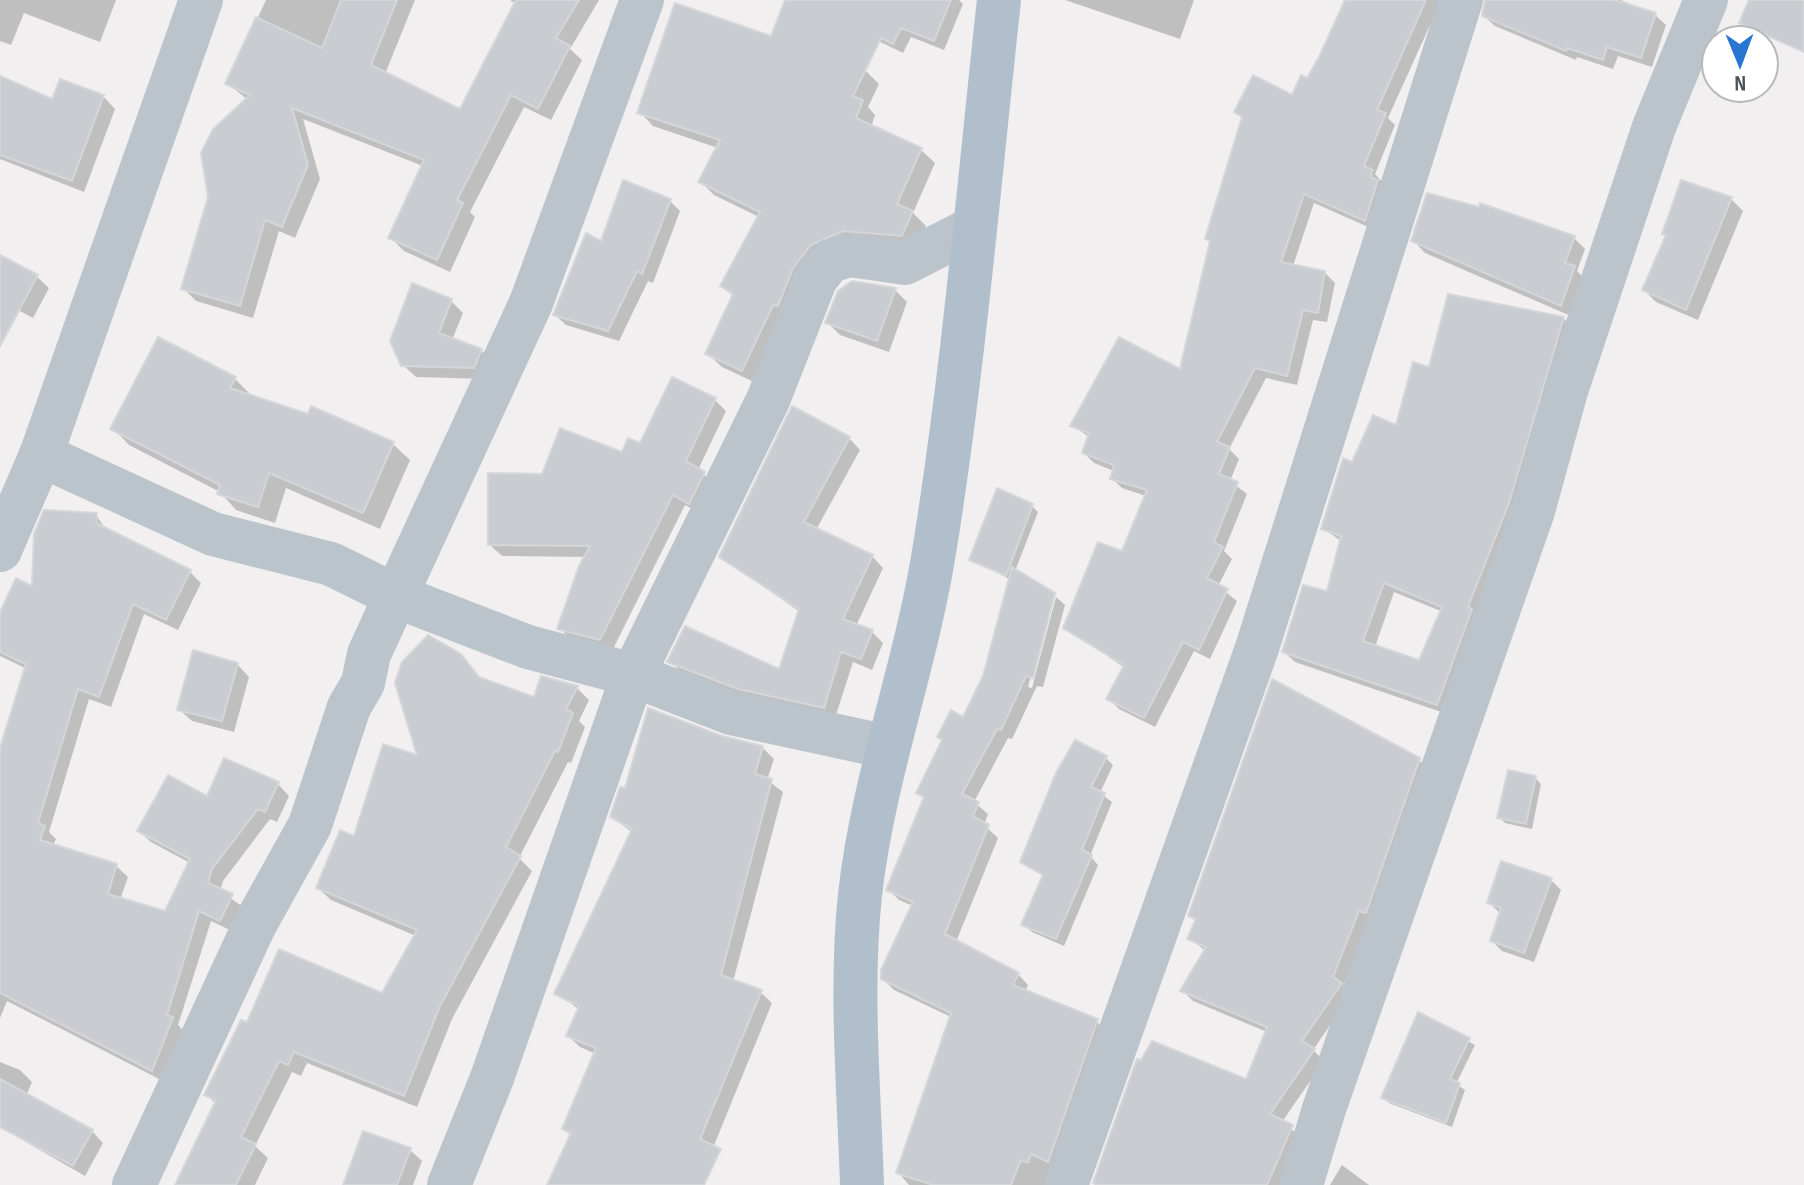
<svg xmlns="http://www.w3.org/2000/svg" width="1804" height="1185" font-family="'Sofia Sans Condensed',sans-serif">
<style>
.shadow{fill:#0003;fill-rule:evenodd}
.building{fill:#c9ccd1;stroke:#d4d6da;stroke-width:2;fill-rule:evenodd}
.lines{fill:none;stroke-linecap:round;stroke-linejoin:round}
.minor{stroke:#bcc4cb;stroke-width:44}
.major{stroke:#b1bfcc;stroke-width:44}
</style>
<rect width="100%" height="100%" fill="#f1efef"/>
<g class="shadow">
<path d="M0 0H116L100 42 24 13 11 45 0 41Z"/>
<path d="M266 0H415L385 74 461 112 516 4 510 0H599L570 49 582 60 551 120 524 107 470 212 475 217 450 272 404 251 391 238 423 166 303 119 320 179 295 238 279 231 253 318 196 301 183 288 248 100 227 83Z"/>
<path d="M795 0H959L963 4 944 50 911 37 903 53Z"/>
<path d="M1065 0H1194L1180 39Z"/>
<path d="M1347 0H1450L1440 3 1388 118 1395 125 1375 174 1382 182 1375 230 1314 203 1293 266 1324 272 1335 283 1327 322 1313 320 1297 385 1266 378 1229 449 1239 459 1230 481 1247 494 1224 551 1232 559 1218 586 1237 601 1210 659 1194 651 1155 727 1119 709 1109 699 1125 668 1066 628 1123 553 1146 496 1122 488 1112 478 1114 471 1094 463 1084 453 1090 438 1073 425 1181 372 1244 119 1236 112 1293 98 1308 80Z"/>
<path d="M1486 0H1621L1655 15 1666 25 1652 67 1618 56 1613 69 1577 57 1576 60 1495 26 1484 16Z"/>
<path d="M865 70 879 84 868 107 875 115 871 127 921 150 935 163 913 213 926 226 914 250 858 244 756 383 722 367 708 354 734 297 722 286 759 217 714 195 701 182 718 148 653 126 640 112Z"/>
<path d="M0 79 53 101 103 96 115 109 84 192 0 159Z"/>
<path d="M1731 199 1743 211 1698 320 1656 302 1644 290Z"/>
<path d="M670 201 680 211 653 283 648 281 619 341 566 325 555 315 602 244Z"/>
<path d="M1574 238 1585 249 1577 271 1586 280 1573 317 1425 253 1414 241Z"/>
<path d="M0 258 36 276 49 288 33 318 16 309 0 348Z"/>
<path d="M852 283 895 290 907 302 889 352 840 335 828 323 846 284Z"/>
<path d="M451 301 463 313 452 340 481 350 493 362 486 379 416 377 403 365Z"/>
<path d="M1563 318 1574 329 1447 714 1295 662 1284 652 1328 593 1342 542 1323 528 1353 464 1398 428 1430 369ZM1394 592 1443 612 1420 662 1375 647Z"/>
<path d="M235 379 252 396 393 444 410 460 380 529 286 488 275 523 236 510 220 492 129 445 113 428Z"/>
<path d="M715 400 726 411 698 470 715 485 701 514 685 505 612 651 571 640 560 628 587 557 502 556 490 545 543 476 623 454Z"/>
<path d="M849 438 860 450 816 530 872 556 883 568 856 626 872 632 883 643 872 670 853 662 835 718 751 700 681 672 670 661 780 671 800 612 721 557Z"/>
<path d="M1032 506 1038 512 1015 571 1053 595 1028 687 1032 688 1056 597 1065 605 1043 687 1037 686 1012 739 1008 738 974 802 988 814 984 825 998 838 956 942 1018 974 1028 985 1025 992 1096 1021 1107 1032 1053 1185H909L898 1172 951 1017 894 990 883 979 913 906 899 900 888 889 925 799 918 793 985 677 1011 580 972 559Z"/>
<path d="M96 515 107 531 190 572 201 583 178 630 144 614 111 707 89 699 49 832 56 839 53 846 116 866 128 877 120 900 166 913 190 863 151 842 139 831 208 799 278 784 289 796 277 822 270 819 223 881 220 891 243 907 232 931 211 921 178 1025 184 1031 163 1081 7 1001 0 1018V755L27 669 0 656V617L34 589Z"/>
<path d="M460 656 482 680 535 700 577 688 589 700 579 721 585 727 571 763 568 762 519 858 532 871 452 1019 417 1107 307 1063 301 1076 292 1072 255 1146 268 1158 255 1185H177L216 1104 206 1094 248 1025 383 995 416 936 331 900 318 888 420 758Z"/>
<path d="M237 664 249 677 234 732 192 721 179 709Z"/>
<path d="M722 738 762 747 774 759 767 780 783 792 733 982 760 992 772 1003 715 1143 691 1185H553L572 1137 564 1129 596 1054 580 1047 568 1036 579 1010 561 995 633 833 612 817 626 791Z"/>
<path d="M1105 757 1113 765 1100 793 1112 802 1090 856 1098 865 1064 946 1032 932 1024 924 1044 877 1022 861Z"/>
<path d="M1419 760 1429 771 1343 987 1351 995 1313 1050 1324 1061 1282 1122 1302 1138 1281 1185H1095L1139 1061 1247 1081 1267 1032 1193 1001 1183 991 1206 951 1189 938 1197 922 1191 916Z"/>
<path d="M1535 778 1541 784 1532 829 1505 823 1499 817Z"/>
<path d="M1551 880 1561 890 1534 962 1502 951 1492 941 1500 913 1489 903Z"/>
<path d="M1419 1014 1475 1045 1456 1084 1465 1090 1452 1127 1389 1103 1384 1098Z"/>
<path d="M0 1062 20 1070 32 1082 26 1096 92 1131 103 1143 85 1176 0 1127Z"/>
<path d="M410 1150 422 1161 413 1185H345Z"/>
<path d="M1342 1165 1365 1182 1369 1185H1330Z"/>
</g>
<g class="building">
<path d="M341 0H397L371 65 460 109 516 0H579L556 38 570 46 538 109 511 95 457 200 463 203 437 260 388 238 424 160 292 108 308 165 282 227 265 220 240 306 181 289 208 197 201 153 213 129 250 95 225 84 256 17 322 48Z"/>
<path d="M785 0H951L934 41 901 28 893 44 881 38 853 96 863 100 856 118 922 148 897 204 913 211 902 236 843 231 811 245 793 268 778 306 773 305 742 371 705 354 733 294 720 286 760 212 698 182 720 140 637 113 675 3 771 36Z"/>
<path d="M1345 0H1426L1377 110 1386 113 1364 166 1373 170 1370 177 1378 180 1365 221 1304 194 1281 262 1325 271 1318 313 1303 310 1287 376 1255 368 1217 442 1230 447 1219 474 1238 482 1214 542 1223 547 1207 578 1228 589 1199 650 1183 642 1144 718 1106 699 1124 665 1063 628 1098 542 1122 551 1147 490 1110 479 1114 465 1082 453 1089 433 1070 426 1119 337 1180 369 1210 241 1205 239 1242 117 1234 112 1253 75 1292 95 1301 75 1307 78 1319 57Z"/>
<path d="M1485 0H1615L1656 13 1641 58 1607 47 1603 60 1567 48 1566 51 1482 16Z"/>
<path d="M1749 0H1804V52L1739 23Z"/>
<path d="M0 76 52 99 60 79 104 95 72 181 0 155Z"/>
<path d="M623 180 671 199 642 274 637 271 608 331 553 315 586 233 601 241Z"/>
<path d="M1681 180 1732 197 1686 310 1642 290 1666 235 1662 234Z"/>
<path d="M1427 193 1479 207 1480 203 1575 236 1565 263 1575 266 1561 306 1411 241Z"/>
<path d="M0 255 38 275 0 346Z"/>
<path d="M852 281 896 288 877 341 825 323 838 291Z"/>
<path d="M412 283 452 299 439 333 482 349 474 368 401 366 390 341Z"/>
<path d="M1448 294 1564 317 1509 503 1468 607 1472 609 1437 705 1282 652 1303 585 1327 591 1341 536 1321 529 1343 458 1352 462 1373 415 1396 425 1413 362 1429 367ZM1384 583 1442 607 1419 660 1363 641Z"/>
<path d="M158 337 236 377 230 388 308 414 311 406 394 442 363 513 269 473 258 507 217 494 220 485 110 429Z"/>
<path d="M672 377 716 398 686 461 705 472 689 504 673 495 600 640 557 629 579 566 590 546 488 545V473L542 474 560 428 622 452 628 438 640 443Z"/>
<path d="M792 406 850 437 804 522 873 555 843 619 873 630 861 659 841 652 824 708 738 689 667 662 685 626 779 669 799 609 719 557Z"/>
<path d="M997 488 1033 504 1006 576 969 560Z"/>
<path d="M44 510 97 513 96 523 191 570 166 620 133 604 99 697 78 689 38 823 45 826 40 840 117 864 108 894 165 911 190 859 137 831 168 775 207 796 224 758 279 782 265 812 258 809 212 869 208 883 233 894 220 921 199 911 167 1015 173 1017 152 1071 0 993V748L26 664 0 652V612L16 578 32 586 34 534Z"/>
<path d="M1012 567 1055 593 1033 678 1026 676 1001 730 997 729 962 794 979 802 973 816 989 825 945 934 1019 973 1013 985 1098 1019 1048 1162 1031 1154 1028 1163 1021 1160 1011 1185H933L896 1173 951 1013 881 979V970L913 902 886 890 924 797 916 793 942 740 937 737 951 710 963 717 983 676Z"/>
<path d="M428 635 461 654 479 677 534 697 541 676 578 686 566 709 573 713 558 752 555 751 506 847 521 856 440 1006 404 1096 294 1052 288 1065 279 1061 241 1137 256 1144 236 1185H175L216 1100 204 1095 241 1020 247 1022 279 949 382 993 417 930 316 888 340 830 354 836 383 744 417 755 395 683 402 662Z"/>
<path d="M193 650 238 663 222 721 177 710Z"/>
<path d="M1272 679 1420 758 1366 913 1359 911 1333 977 1342 983 1302 1041 1315 1049 1270 1114 1293 1125 1267 1185H1098L1093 1183 1137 1059 1141 1060 1152 1041 1246 1079 1267 1027 1180 991 1206 947 1187 939 1196 919 1188 916Z"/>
<path d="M648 708 722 736 763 746 755 774 772 779 721 975 762 990 700 1139 721 1149 704 1185H547L571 1133 562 1129 596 1048 566 1036 579 1006 554 994 632 829 610 817 620 787 625 788Z"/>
<path d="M1075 740 1107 756 1091 787 1105 793 1082 850 1092 855 1056 939 1021 925 1043 875 1020 862 1056 773Z"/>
<path d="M1508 770 1536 776 1526 824 1497 818Z"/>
<path d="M1501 861 1552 878 1524 953 1490 941 1501 908 1487 903Z"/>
<path d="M1418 1012 1470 1038 1450 1079 1460 1083 1446 1123 1381 1098Z"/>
<path d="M0 1079 93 1130 73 1166 0 1127Z"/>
<path d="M363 1131 411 1148 397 1185H343Z"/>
</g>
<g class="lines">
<g class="minor">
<path d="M41 455 213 534 331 564 396 596 528 647 633 675 731 713 888 747"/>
<path d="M0 550 41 455 201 0"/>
<path d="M134 1185 255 924 310 825 349 707 363 683 369 654 531 303 642 0"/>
<path d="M449 1185 492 1078 633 675 768 400 816 278 830 261 850 255 905 263 975 227"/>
<path d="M1066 1185 1257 648 1461 0"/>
<path d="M1301 1185 1324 1109 1533 511 1566 391 1654 127 1706 0"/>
</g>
<path class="major" d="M862 1185C859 1091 850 989 860 895 873 777 917 663 935 546 964 365 979 182 999 0"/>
</g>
<g transform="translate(1740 64) rotate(179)"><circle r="38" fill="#ffffff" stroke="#b6babd" stroke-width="2"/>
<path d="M0-6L14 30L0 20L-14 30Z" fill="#2875d3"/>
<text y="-12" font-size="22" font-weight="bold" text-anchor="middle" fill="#49535b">N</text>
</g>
</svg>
